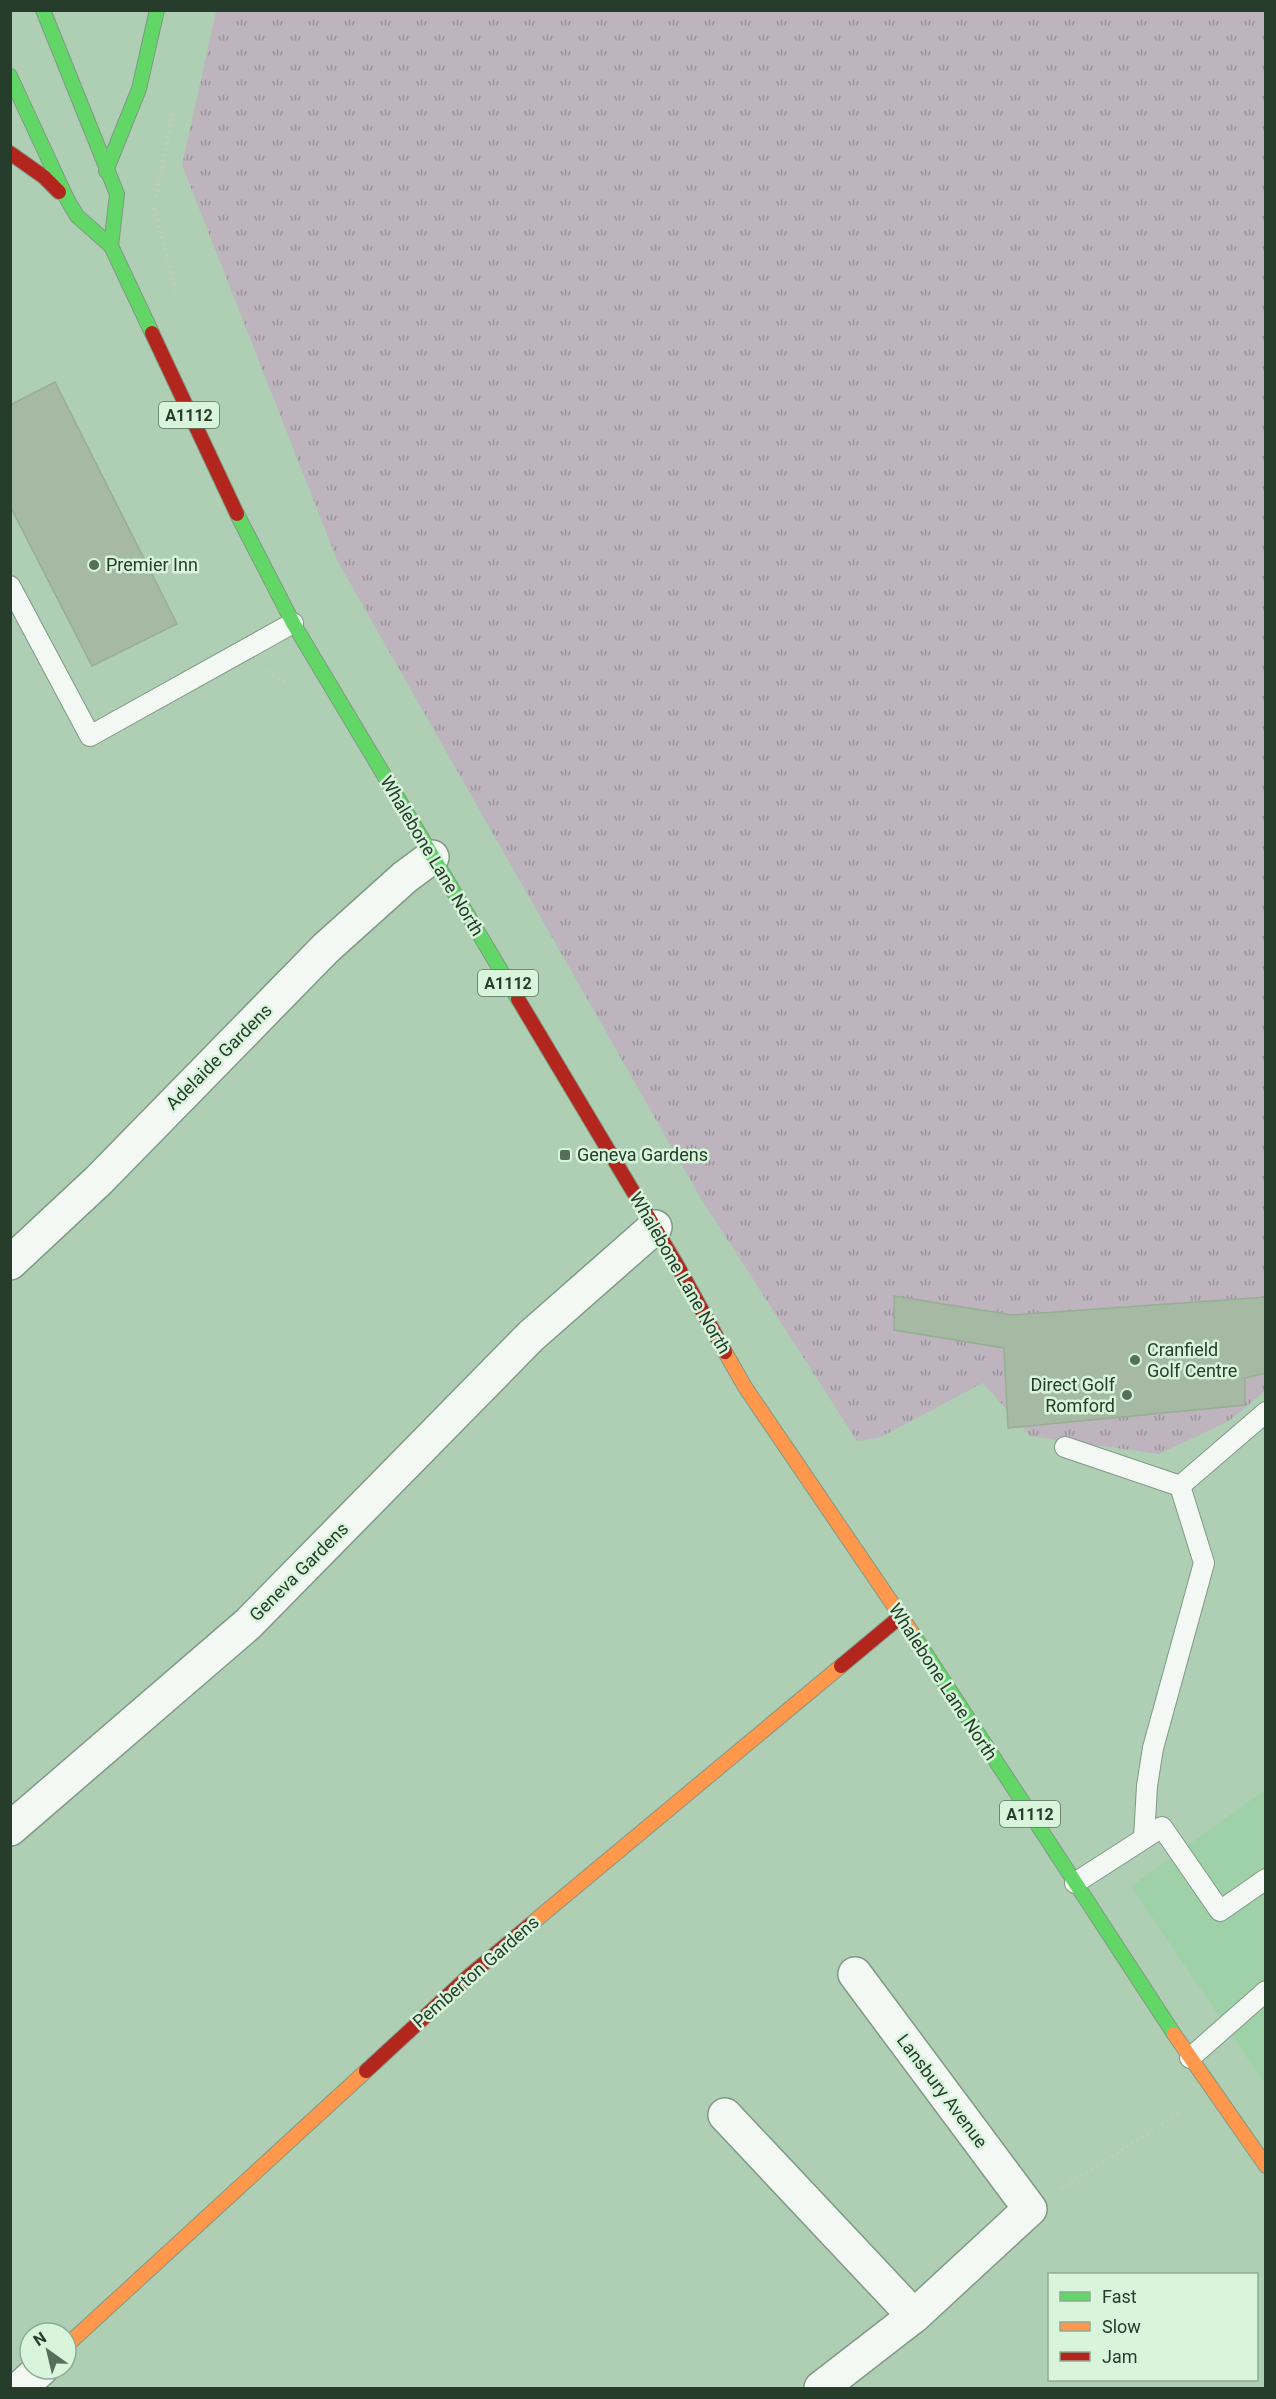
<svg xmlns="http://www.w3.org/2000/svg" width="1276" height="2399" font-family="Roboto,sans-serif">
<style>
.built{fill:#9ed1a7}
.grass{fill:url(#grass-tufts)}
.building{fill:#a6baa3;stroke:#98ad95;stroke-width:1.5}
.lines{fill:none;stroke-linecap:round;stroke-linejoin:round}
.lane-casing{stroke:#809985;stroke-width:22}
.street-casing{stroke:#809985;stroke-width:36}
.fast-casing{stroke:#809985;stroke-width:16}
.slow-casing{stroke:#809985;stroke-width:16}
.jam-casing{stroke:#809985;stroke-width:16}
.path{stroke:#c1cbc2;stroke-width:4;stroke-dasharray:1.5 4.5;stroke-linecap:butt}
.lane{stroke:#f3f8f4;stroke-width:20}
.street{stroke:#f3f8f4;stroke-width:33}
.fast{stroke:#63d668;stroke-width:14}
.slow{stroke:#ff974d;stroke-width:14}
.jam{stroke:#b3261e;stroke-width:14}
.poi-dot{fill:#55705a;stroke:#d8f5dc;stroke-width:2}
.labels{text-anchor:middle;stroke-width:5;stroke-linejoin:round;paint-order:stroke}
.shield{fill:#d8f5dc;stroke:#5b745f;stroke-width:1.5}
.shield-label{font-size:16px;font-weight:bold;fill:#253d2a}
.poi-label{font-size:18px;fill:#253d2a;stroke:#d8f5dc;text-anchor:start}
.street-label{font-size:18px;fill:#253d2a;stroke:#d8f5dc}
</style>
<defs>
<pattern id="grass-tufts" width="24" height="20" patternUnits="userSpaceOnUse" patternTransform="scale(1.5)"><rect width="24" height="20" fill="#bdb4bd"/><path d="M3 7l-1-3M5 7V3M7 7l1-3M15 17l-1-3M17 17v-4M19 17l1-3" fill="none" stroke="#99949a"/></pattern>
</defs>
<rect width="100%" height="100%" fill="#afcfb4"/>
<path class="built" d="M1265 1790V2084L1131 1886Z"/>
<path class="grass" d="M216 11H1265L1266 1390 1229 1421 1159 1454 1030 1436 983 1383 879 1438 857 1441 700 1197 337 560 182 165Z"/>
<g class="building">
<path d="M55 382 177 624 92 666 10 506V405Z"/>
<path d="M894 1296 1012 1315 1266 1297V1373L1245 1378V1405L1008 1428 1004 1348 894 1330Z"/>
</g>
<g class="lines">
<defs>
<g id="lane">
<path d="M10 586 90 736 293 623"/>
<path d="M1065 1447 1180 1486 1204 1563 1153 1748 1147 1786 1144 1838"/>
<path d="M1180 1486 1266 1412"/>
<path d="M1075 1883 1162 1827 1220 1911 1266 1879"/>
<path d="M1190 2058 1266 1991"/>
</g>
<g id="street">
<path d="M10 1263 99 1180 326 948 405 877 432 857"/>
<path d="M10 1829 248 1624 531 1336 655 1227"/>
<path d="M725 2115 914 2316"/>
<path d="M20 2388 41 2369"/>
<path d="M821 2388 914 2316 1030 2209 855 1974"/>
</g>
<g id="fast">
<path d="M43 10 117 194 111 246"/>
<path d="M10 76 67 199 77 216 111 246 152 333"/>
<path d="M106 171 139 89 157 10"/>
<path d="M237 514 293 623 518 999"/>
<path d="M913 1634 1174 2034"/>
</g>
<g id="slow">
<path d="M725 1352 745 1387 913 1634"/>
<path d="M531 1924 841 1666"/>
<path d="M1174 2034 1266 2166"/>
<path d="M66 2346 366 2071"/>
</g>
<g id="jam">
<path d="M10 153 44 177 59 192"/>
<path d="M152 333 237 514"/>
<path d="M518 999 677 1265 725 1352"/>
<path d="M841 1666 901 1616"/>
<path d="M366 2071 470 1975 531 1924"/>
</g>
</defs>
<use href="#lane" class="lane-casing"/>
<use href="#street" class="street-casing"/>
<use href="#fast" class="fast-casing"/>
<use href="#slow" class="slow-casing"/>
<use href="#jam" class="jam-casing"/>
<g class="path">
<path d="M156 197 174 108"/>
<path d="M154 208 176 293"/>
<path d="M268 671 284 682"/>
<path d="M1061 2189 1181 2112"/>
</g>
<use href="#lane" class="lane"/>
<use href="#street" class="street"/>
<use href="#fast" class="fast"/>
<use href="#slow" class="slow"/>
<use href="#jam" class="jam"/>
</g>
<g class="poi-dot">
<circle cx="94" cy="565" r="6"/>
<rect x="559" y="1149" width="12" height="12" rx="3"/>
<circle cx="1135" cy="1360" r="6"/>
<circle cx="1127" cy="1395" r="6"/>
</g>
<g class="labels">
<g class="shield">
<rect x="159" y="402" width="60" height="26" rx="4.5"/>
<rect x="478" y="970" width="60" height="26" rx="4.5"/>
<rect x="1000" y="1801" width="60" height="26" rx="4.5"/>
</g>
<g class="shield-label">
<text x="189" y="421">A1112</text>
<text x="508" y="989">A1112</text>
<text x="1030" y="1820">A1112</text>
</g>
<g class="poi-label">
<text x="106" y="571">Premier Inn</text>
<text x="577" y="1161">Geneva Gardens</text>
<text x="1147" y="1356">Cranfield<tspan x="1147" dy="21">Golf Centre</tspan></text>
<text x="1115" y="1391" text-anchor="end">Direct Golf<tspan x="1115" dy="21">Romford</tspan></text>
</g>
<g class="street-label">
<text transform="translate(432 856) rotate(59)" y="6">Whalebone Lane North</text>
<text transform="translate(219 1057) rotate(-45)" y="6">Adelaide Gardens</text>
<text transform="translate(680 1273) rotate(60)" y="6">Whalebone Lane North</text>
<text transform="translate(299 1572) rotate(-45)" y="6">Geneva Gardens</text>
<text transform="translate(943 1682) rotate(57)" y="6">Whalebone Lane North</text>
<text transform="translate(476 1972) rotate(-41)" y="6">Pemberton Gardens</text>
<text transform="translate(942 2091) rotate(53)" y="6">Lansbury Avenue</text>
</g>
</g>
<rect width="1276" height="2399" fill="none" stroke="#253d2a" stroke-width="24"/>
<rect x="1048" y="2273" width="210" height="108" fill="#d8f5dc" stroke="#90ab95" stroke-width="1.5"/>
<rect x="1060" y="2292" width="30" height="9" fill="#63d668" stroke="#90ab95" stroke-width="1.5"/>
<text x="1102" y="2303" font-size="18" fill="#253d2a">Fast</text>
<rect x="1060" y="2322" width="30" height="9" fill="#ff974d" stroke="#90ab95" stroke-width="1.5"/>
<text x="1102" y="2333" font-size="18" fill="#253d2a">Slow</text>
<rect x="1060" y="2352" width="30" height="9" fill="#b3261e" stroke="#90ab95" stroke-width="1.5"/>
<text x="1102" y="2363" font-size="18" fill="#253d2a">Jam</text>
<g transform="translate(48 2351) rotate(326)"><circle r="28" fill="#d8f5dc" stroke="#90ab95" stroke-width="1.5"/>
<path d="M0-4.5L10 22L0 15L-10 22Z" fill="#55705a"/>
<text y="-9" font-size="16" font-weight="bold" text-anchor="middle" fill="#253d2a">N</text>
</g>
</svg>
